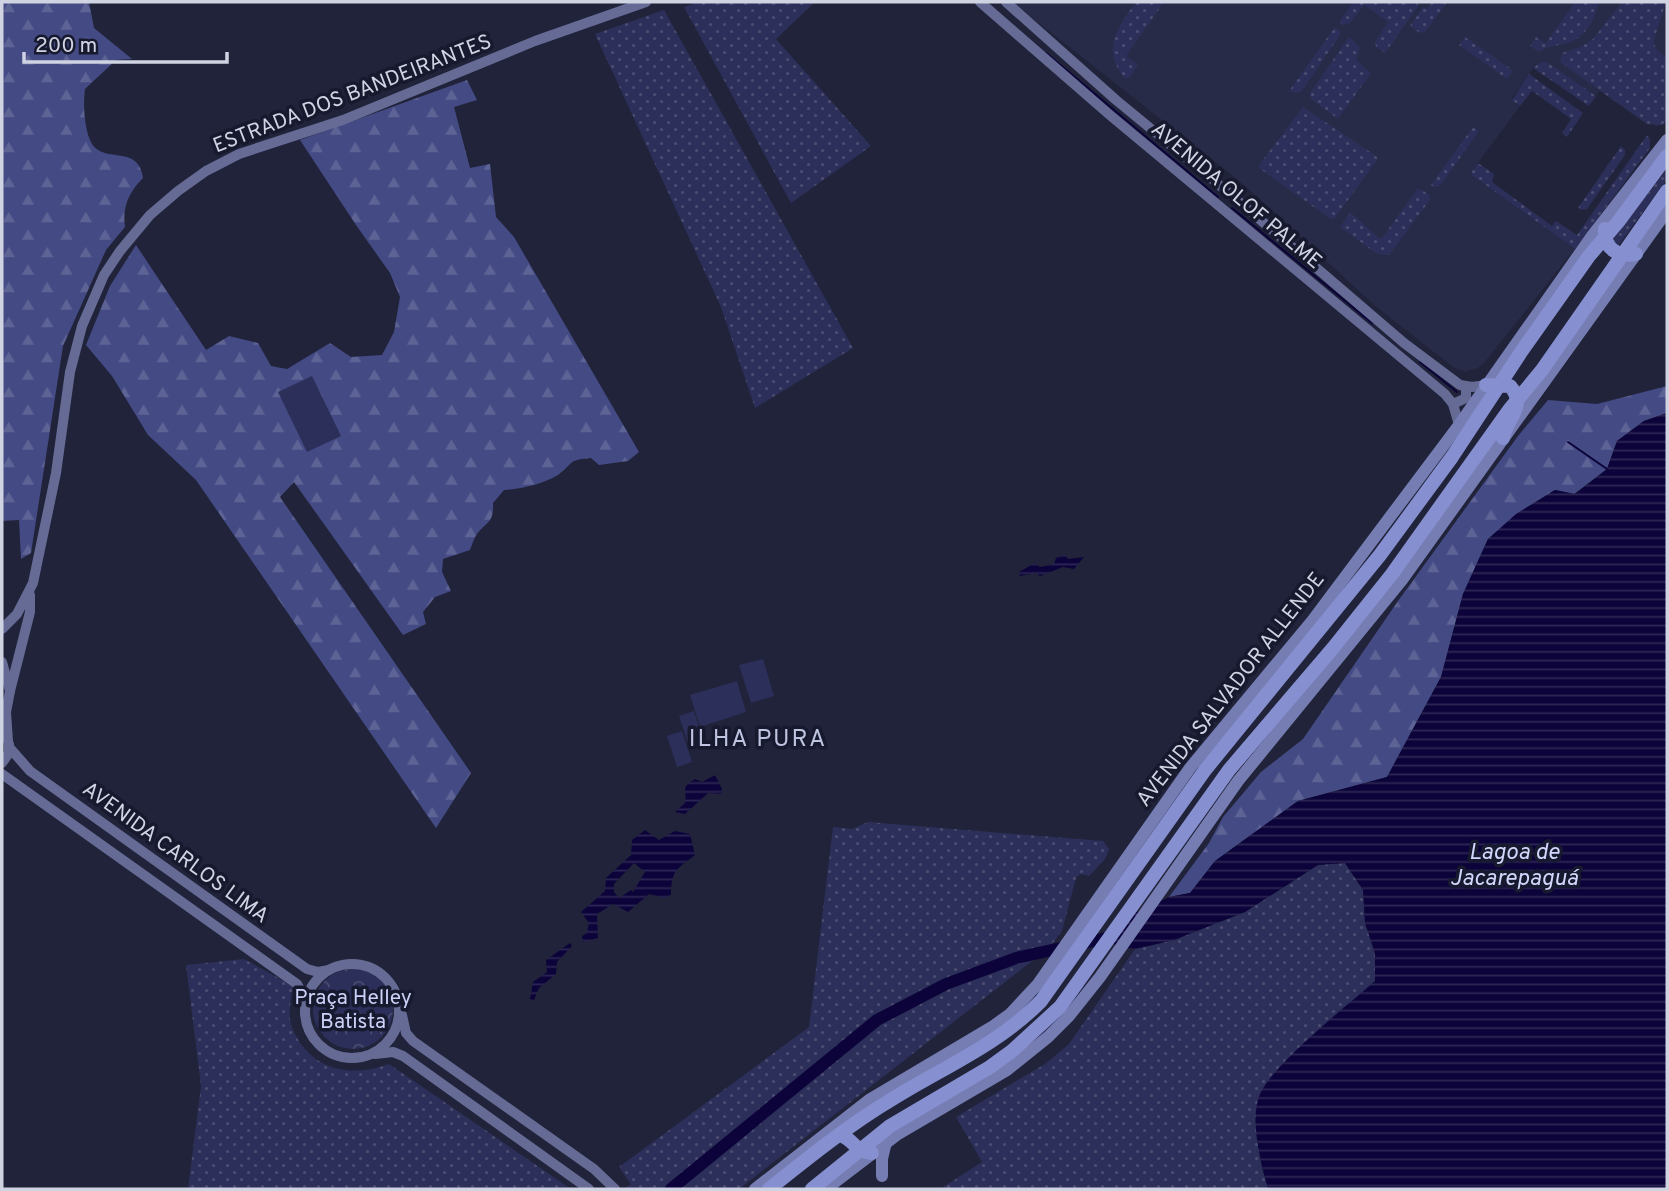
<svg xmlns="http://www.w3.org/2000/svg" width="1669" height="1191" font-family="Overpass,sans-serif">
<style>
.built{fill:#272b47}
.grass{fill:url(#grass-dots)}
.forest{fill:url(#forest-firs)}
.park{fill:url(#park-crowns)}
.pitch{fill:#2c2f59}
.water{fill:url(#water-rules);fill-rule:evenodd}
.lines{fill:none;stroke-linecap:round;stroke-linejoin:round}
.stream{stroke:#0b0339;stroke-width:2}
.river{stroke:#0b0339;stroke-width:12}
.secondary{stroke:#656b94;stroke-width:10}
.primary{stroke:#767db3;stroke-width:12}
.highway{stroke:#868fcf;stroke-width:14}
.labels{text-anchor:middle;stroke-width:7;stroke-linejoin:round;paint-order:stroke}
.street-label{font-size:21px;fill:#d0d3e2;stroke:#17192e}
.park-label{font-size:21px;fill:#cdd3f8;stroke:#17192e}
.water-label{font-size:23px;font-style:italic;fill:#d1d7fb;stroke:#17192e}
.quarter-label{font-size:24px;letter-spacing:2px;fill:#bfc4e1;stroke:#17192e}
</style>
<defs>
<pattern id="grass-dots" width="8" height="8" patternUnits="userSpaceOnUse" patternTransform="scale(1.75)"><rect width="8" height="8" fill="#2c2f59"/><path d="M2 2h.1M6 6h.1" fill="none" stroke="#4a4c71" stroke-width="1.8" stroke-linecap="round"/></pattern>
<pattern id="forest-firs" width="22" height="20" patternUnits="userSpaceOnUse" patternTransform="scale(1.75)"><rect width="22" height="20" fill="#444a84"/><path d="M5 1l3.5 6h-7zM16 11l3.5 6h-7z" fill="#5e6395"/></pattern>
<pattern id="park-crowns" width="20" height="18" patternUnits="userSpaceOnUse" patternTransform="scale(1.75)"><rect width="20" height="18" fill="#2c2f59"/><path d="M2 6a3 3 0 1 1 6 0M12 15a3 3 0 1 1 6 0" fill="none" stroke="#4a4c71"/></pattern>
<pattern id="water-rules" width="6" height="5" patternUnits="userSpaceOnUse" patternTransform="scale(1.75)"><rect width="6" height="5" fill="#0b0339"/><path d="M0 2.5h6" fill="none" stroke="#2e2755"/></pattern>
</defs>
<rect width="100%" height="100%" fill="#202339"/>
<path class="built" d="M1016 2H1667V121L1658 126 1647 124 1600 91 1596 96 1547 62 1536 64 1512 98 1520 106 1470 174 1575 249 1484 363 1478 368 1465 372 1453 367 1374 305 1243 184 1016 5Z"/>
<g class="grass">
<path d="M699 2H815L776 39 871 146 791 203 684 7Z"/>
<path d="M1136 2H1164L1126 56 1138 65 1130 77 1125 79C1101 49 1117 28 1136 2Z"/>
<path d="M1353 2H1415L1419 5 1385 53 1376 47 1375 42 1388 22 1364 5 1350 23 1343 25 1339 22Z"/>
<path d="M1432 2H1447L1425 32 1420 33 1410 26 1423 7 1427 9Z"/>
<path d="M1575 2H1598C1597 17 1586 36 1571 42 1560 46 1549 45 1539 52L1530 46 1536 37 1546 43Z"/>
<path d="M1622 2H1666L1654 40C1654 50 1660 53 1667 58V121L1662 125 1647 124 1560 62 1562 53 1581 47 1593 39Z"/>
<path d="M664 10 853 348 755 408 721 307 595 34Z"/>
<path d="M1335 27 1340 31V35L1301 92 1295 93 1289 91Z"/>
<path d="M1349 37 1360 47 1356 60 1371 73 1338 119 1311 99 1310 93Z"/>
<path d="M1465 37 1511 69 1512 72 1507 79 1459 45Z"/>
<path d="M1540 62H1547L1596 96 1589 106 1533 68Z"/>
<path d="M1529 74 1583 113 1567 137 1562 133 1571 119 1532 91 1520 106 1512 100Z"/>
<path d="M1303 107 1376 156 1378 159 1334 219 1329 218 1259 168V165Z"/>
<path d="M1473 127 1479 131 1440 186 1434 187 1431 185Z"/>
<path d="M1647 135 1650 140V148L1575 249 1470 174 1478 163 1494 174 1492 182 1552 226 1556 221 1577 235Z"/>
<path d="M1621 146 1625 150V155L1587 209 1581 210 1578 208Z"/>
<path d="M1667 169V179L1618 246 1612 240Z"/>
<path d="M1418 188 1430 195V200L1389 255 1377 254 1340 227 1350 212 1379 238H1382Z"/>
<path d="M868 822 1103 841 1109 849 1105 859 1089 876 1080 874 1076 878 1062 931 1050 947 739 1189H625L631 1184 619 1167 809 1027 833 827 852 829Z"/>
<path d="M1345 863 1363 890 1365 923 1375 953V981L1336 1016 1255 1118 1262 1168 1268 1189H940L982 1162 956 1117 1045 1064 1069 1044 1135 949 1174 940 1245 912 1318 865Z"/>
<path d="M244 959 293 986C291 997 289 1008 290 1019 291 1027 296 1037 301 1044 322 1073 357 1076 389 1064L571 1189H188L201 1086 186 965Z"/>
</g>
<g class="forest">
<path d="M2 2H89L94 28 132 59 116 60 85 89C83 104 84 130 92 144 105 164 139 144 143 178 129 192 122 207 125 227L106 250 63 346 31 553 21 559 19 520 2 521Z"/>
<path d="M467 80 477 100 454 107 470 168 490 164 496 217 514 237 639 452 628 461 599 465 591 458C567 460 574 463 558 475 543 484 521 489 504 490L493 503C494 523 487 521 477 534 474 538 472 545 470 550L443 559 442 572 451 591 435 597 423 612 426 624 403 635 294 482 280 497 471 773 436 828 196 480 148 435 112 376 86 345 110 286 136 245 206 350 229 336 258 343 271 366 287 369 330 343 351 357 382 355 394 332 400 297 390 273 356 225 300 140Z"/>
<path d="M1667 386V413L1644 421 1617 441 1607 469 1574 494 1555 490 1517 514 1488 539 1463 594 1441 677 1387 777 1298 801 1215 861 1190 893 1169 897 1209 843 1223 817 1261 772 1303 739 1398 601 1518 436 1548 400 1597 404Z"/>
</g>
<circle class="park" cx="353" cy="1009" r="40"/>
<g class="pitch">
<path d="M312 376 341 436 307 452 278 392Z"/>
<path d="M763 659 774 696 751 703 739 665Z"/>
<path d="M737 681 746 712 700 727 690 695Z"/>
<path d="M694 711 704 743 689 747 679 716Z"/>
<path d="M682 731 692 762 677 767 667 736Z"/>
</g>
<g class="water">
<path d="M1667 413V1189H1268C1261 1163 1249 1119 1260 1094 1274 1063 1347 1006 1375 981V953L1365 923 1363 890 1345 863 1318 865 1245 912 1174 940 1135 949 1118 947 1107 938 1131 915 1169 897 1190 893 1215 861 1298 801 1387 777 1441 677 1463 594 1488 539 1516 514 1555 490 1575 494 1607 469 1617 441 1644 421Z"/>
<path d="M1065 555 1068 559 1084 557 1074 569 1063 567 1040 576 1036 573 1020 576 1019 572 1035 563 1040 567 1054 564 1056 558Z"/>
<path d="M715 775 722 789 721 794 708 793 685 814 675 812 685 803C688 788 679 789 695 779L702 782Z"/>
<path d="M645 830 659 840 675 831 690 834 695 855C677 869 671 870 671 895L664 898 649 894 628 912 613 904 597 914 598 938 583 942 582 936 587 933 589 923 581 912 605 891 606 878 631 855 632 840ZM634 863 645 872 633 892 631 890 619 898 614 892V884Z"/>
<path d="M570 943 572 946 557 962 556 974 539 988 534 1000 530 999 533 982 547 972 546 960Z"/>
</g>
<g class="lines">
<g class="stream">
<path d="M1046 53 1218 197"/>
<path d="M1232 208 1372 323"/>
<path d="M1420 362 1457 392"/>
<path d="M1568 442 1607 469"/>
</g>
<path class="river" d="M671 1189 877 1020 946 984 1016 958 1107 938"/>
<g class="secondary">
<path d="M980 2 1111 116 1445 394 1453 404 1459 425"/>
<path d="M1006 2 1116 100 1229 193 1404 343 1460 385 1472 387 1486 385"/>
<path d="M1453 404 1466 398V387"/>
<path d="M2 629 17 614 33 583 56 473 70 372 82 326 104 275 120 251 150 215 178 191 206 171 239 154 343 120 535 41 646 2"/>
<path d="M2 662 10 691 6 712 8 741"/>
<path d="M10 691 30 612V595"/>
<path d="M9 747 30 771 307 969 318 972 329 970"/>
<path d="M2 763 9 753V744"/>
<path d="M2 774 297 984 306 1000"/>
<circle cx="352" cy="1011" r="47"/>
<path d="M402 1015 406 1033 413 1041 594 1169 615 1189"/>
<path d="M375 1054 393 1052 403 1056 589 1189"/>
</g>
<g class="primary">
<path d="M882 1176V1159L886 1142"/>
<path d="M755 1189 869 1100 992 1027 1010 1014 1038 984 1190 768 1312 621 1459 425 1592 236 1667 140"/>
<path d="M826 1189 898 1134 1007 1070 1048 1037 1069 1016 1100 977 1238 781 1402 580 1667 211"/>
</g>
<g class="highway">
<path d="M1605 229C1604 249 1617 257 1636 254"/>
<path d="M1486 385 1510 386C1528 406 1506 418 1503 438"/>
<path d="M839 1135C853 1137 851 1150 872 1153"/>
<path d="M769 1189C809 1157 850 1124 894 1098 944 1067 999 1044 1041 1001L1205 770 1380 555 1452 457 1521 352 1589 256 1618 222 1667 156"/>
<path d="M812 1189 890 1126 990 1067 1012 1051 1060 1007 1229 770 1333 648 1392 574 1509 410 1542 370 1667 191"/>
</g>
</g>
<g class="labels">
<g class="street-label">
<text transform="translate(352 93) rotate(-21)" y="7">ESTRADA DOS BANDEIRANTES</text>
<text transform="translate(1237 195) rotate(40)" y="7">AVENIDA OLOF PALME</text>
<text transform="translate(1230 689) rotate(-52)" y="7">AVENIDA SALVADOR ALLENDE</text>
<text transform="translate(176 852) rotate(36)" y="7">AVENIDA CARLOS LIMA</text>
</g>
<g class="park-label">
<text x="353" y="1004">Praça Helley<tspan x="353" dy="24">Batista</tspan></text>
</g>
<g class="water-label">
<text x="1514" y="859">Lagoa de<tspan x="1514" dy="26">Jacarepaguá</tspan></text>
</g>
<g class="quarter-label">
<text x="758" y="746">ILHA PURA</text>
</g>
</g>
<rect width="1669" height="1191" fill="none" stroke="#d0d3e2" stroke-width="7"/>
<path d="M24 52v10h203v-10" fill="none" stroke="#d0d3e2" stroke-width="3.5"/>
<text x="35" y="52" font-size="21" fill="#d0d3e2" stroke="#17192e" stroke-width="5" paint-order="stroke">200 m</text>
</svg>
